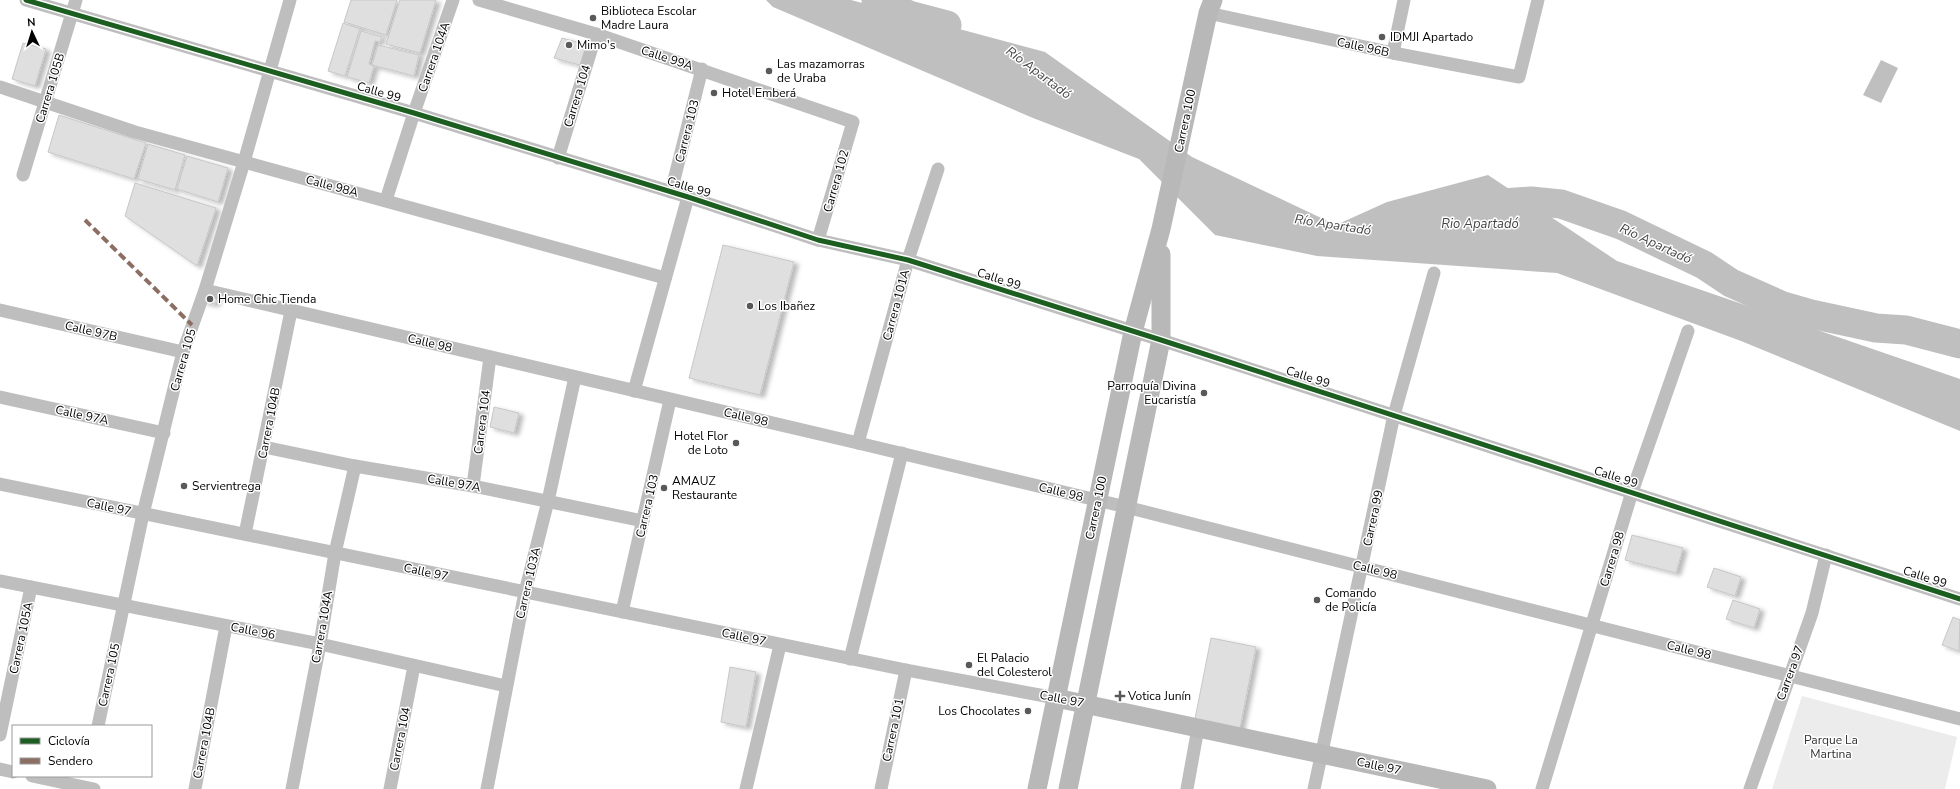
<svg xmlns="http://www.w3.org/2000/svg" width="1960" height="789" font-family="'Nunito Sans',sans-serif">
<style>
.green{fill:#ececec}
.water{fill:#bfbfbf}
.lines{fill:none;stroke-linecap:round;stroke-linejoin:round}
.river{stroke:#bfbfbf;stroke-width:29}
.building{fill:#dfdfdf;stroke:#c7c7c7;filter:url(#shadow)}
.street{stroke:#bebebe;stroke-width:13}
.secondary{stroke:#b8b8b8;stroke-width:19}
.quiet{stroke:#8d6e63;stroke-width:4;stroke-dasharray:8 4;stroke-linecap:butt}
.cycleway-casing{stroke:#fff;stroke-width:8}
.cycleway{stroke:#1b5e20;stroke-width:5}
.poi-dot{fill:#595959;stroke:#fff;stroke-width:1.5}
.labels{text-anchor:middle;stroke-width:3;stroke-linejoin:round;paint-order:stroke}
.poi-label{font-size:12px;fill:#000;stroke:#fff;text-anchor:start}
.street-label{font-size:12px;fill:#000;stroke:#fff}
.park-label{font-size:12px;fill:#333;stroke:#fff}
.water-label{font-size:13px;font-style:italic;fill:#444;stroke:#fff}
</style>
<defs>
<filter id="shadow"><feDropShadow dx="4.5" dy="2.5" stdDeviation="2" flood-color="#0004"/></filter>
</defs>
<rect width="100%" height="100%" fill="#fff"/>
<path class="green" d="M1802 696 1957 737 1945 789H1772Z"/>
<g class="water">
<path d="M766 0H851L1045 52 1192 157 1336 225 1387 202 1488 175 1617 261 1960 379V431L1741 341 1557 273 1317 256 1215 235 1139 159 1033 118 773 7Z"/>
<path d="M1881 60 1898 68 1881 103 1863 95Z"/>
</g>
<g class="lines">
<g class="river">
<path d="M876 0 909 15 947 25"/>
<path d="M1487 204 1531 201 1561 204 1621 225 1704 265 1731 283 1783 306 1811 314 1876 328 1906 330 1960 344"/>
</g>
</g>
<g class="building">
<path d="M351 0H397L386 35 344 22Z"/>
<path d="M400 0H436L420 53 386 44Z"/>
<path d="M343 23 360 29 345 76 328 71Z"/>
<path d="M361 31 382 37 380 42 375 41 369 64 374 66 369 83 347 77Z"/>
<path d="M562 38 588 45 580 65 554 58Z"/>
<path d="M23 43 46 49 35 86 12 79Z"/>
<path d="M378 45 419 55 414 76 372 65Z"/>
<path d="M59 115 146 143 134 179 48 152Z"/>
<path d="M148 144 185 155 175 190 138 179Z"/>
<path d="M187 156 228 168 218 202 177 189Z"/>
<path d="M135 183 216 208 197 266 125 216Z"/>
<path d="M723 245 794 262 760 395 689 378Z"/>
<path d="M206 293 218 296 215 304 203 302Z"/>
<path d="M494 407 519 413 514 433 490 427Z"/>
<path d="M1632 535 1683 548 1676 573 1625 560Z"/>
<path d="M1714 568 1741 577 1735 596 1707 587Z"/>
<path d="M1733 600 1760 609 1754 628 1726 619Z"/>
<path d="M1953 617 1960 620 1959 651 1942 645Z"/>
<path d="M1211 638 1256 647 1239 733 1194 724Z"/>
<path d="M730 667 756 672 746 727 721 722Z"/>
</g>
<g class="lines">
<g class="street">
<path d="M26 0 414 113 688 197 818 240 908 260 1161 340 1960 599"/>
<path d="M479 0 596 34 853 122 818 240"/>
<path d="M1208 13 1393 53 1519 77 1538 0"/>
<path d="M1393 53 1404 0"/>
<path d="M0 87 135 132 665 278"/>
<path d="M558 158 596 34"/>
<path d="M23 175 76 0"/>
<path d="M671 192 702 69"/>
<path d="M386 200 414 113 453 0"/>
<path d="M205 290 858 443 1126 507 1960 719"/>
<path d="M0 310 183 352"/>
<path d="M634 391 688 197"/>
<path d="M0 397 164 433"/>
<path d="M858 443 908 260 938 169"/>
<path d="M264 447 355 466 473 486 643 521"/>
<path d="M0 484 906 670 1056 698"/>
<path d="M473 486 490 357"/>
<path d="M245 534 291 311"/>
<path d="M0 581 320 644 506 686"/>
<path d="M622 612 670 400"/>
<path d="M850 659 902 453"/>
<path d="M98 726 143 514 183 352 205 290 244 162 290 0"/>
<path d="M0 735 31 587"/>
<path d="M0 769 13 772"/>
<path d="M32 776 94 789"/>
<path d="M195 789 226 626"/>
<path d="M292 789 320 644 335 553 355 466"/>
<path d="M390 789 414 666"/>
<path d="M487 789 525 592 548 501 575 377"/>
<path d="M746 789 780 645"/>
<path d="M881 789 906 670"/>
<path d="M1187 789 1198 728"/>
<path d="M1314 789 1394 415 1434 273"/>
<path d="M1542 789 1632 492 1688 331"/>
<path d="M1750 789 1812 613 1826 555"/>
</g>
<g class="secondary">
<path d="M1056 698 1487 789"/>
<path d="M1037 789 1133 332 1161 229 1208 13 1213 0"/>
<path d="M1068 789 1161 340V254"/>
</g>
<path class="quiet" d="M85 220 192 325"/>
<defs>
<path id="cycleway" d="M26 0 414 113 688 197 818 240 908 260 1161 340 1960 599"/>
</defs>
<use href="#cycleway" class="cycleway-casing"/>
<use href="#cycleway" class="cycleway"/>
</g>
<g class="poi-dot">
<circle cx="593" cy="18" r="4"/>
<circle cx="1382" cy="37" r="4"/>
<circle cx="569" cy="45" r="4"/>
<circle cx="769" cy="71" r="4"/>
<circle cx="714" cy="93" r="4"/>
<circle cx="210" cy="299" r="4"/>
<circle cx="750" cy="306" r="4"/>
<circle cx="1204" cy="393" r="4"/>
<circle cx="736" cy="443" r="4"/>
<circle cx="184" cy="486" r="4"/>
<circle cx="664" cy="488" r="4"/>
<circle cx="1317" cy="600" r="4"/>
<circle cx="969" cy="665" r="4"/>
<path d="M1118 690h4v4h4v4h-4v4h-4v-4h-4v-4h4z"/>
<circle cx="1028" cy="711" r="4"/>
</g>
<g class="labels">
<g class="poi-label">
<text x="601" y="15">Biblioteca Escolar<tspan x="601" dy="14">Madre Laura</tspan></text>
<text x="1390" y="41">IDMJI Apartado</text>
<text x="577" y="49">Mimo's</text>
<text x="777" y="68">Las mazamorras<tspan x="777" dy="14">de Uraba</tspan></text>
<text x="722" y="97">Hotel Emberá</text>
<text x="218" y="303">Home Chic Tienda</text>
<text x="758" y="310">Los Ibañez</text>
<text x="1196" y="390" text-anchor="end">Parroquía Divina<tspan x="1196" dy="14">Eucaristía</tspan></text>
<text x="728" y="440" text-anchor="end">Hotel Flor<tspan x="728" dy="14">de Loto</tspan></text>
<text x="672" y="485">AMAUZ<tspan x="672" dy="14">Restaurante</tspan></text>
<text x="192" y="490">Servientrega</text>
<text x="1325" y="597">Comando<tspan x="1325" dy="14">de Policía</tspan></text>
<text x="977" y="662">El Palacio<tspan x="977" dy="14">del Colesterol</tspan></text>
<text x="1128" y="700">Votica Junín</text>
<text x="1020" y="715" text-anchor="end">Los Chocolates</text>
</g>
<g class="street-label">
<text transform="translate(1363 47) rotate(12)" y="4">Calle 96B</text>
<text transform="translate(434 57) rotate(-71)" y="4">Carrera 104A</text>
<text transform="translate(667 58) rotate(18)" y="4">Calle 99A</text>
<text transform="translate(50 88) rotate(-73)" y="4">Carrera 105B</text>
<text transform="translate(379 92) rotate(16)" y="4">Calle 99</text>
<text transform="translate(577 96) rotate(-73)" y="4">Carrera 104</text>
<text transform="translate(1185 121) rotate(-78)" y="4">Carrera 100</text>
<text transform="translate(687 131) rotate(-76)" y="4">Carrera 103</text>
<text transform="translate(836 181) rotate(-74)" y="4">Carrera 102</text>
<text transform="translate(332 186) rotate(15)" y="4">Calle 98A</text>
<text transform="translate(689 187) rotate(17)" y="4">Calle 99</text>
<text transform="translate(999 279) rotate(18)" y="4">Calle 99</text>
<text transform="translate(896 305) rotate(-75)" y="4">Carrera 101A</text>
<text transform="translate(91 331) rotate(13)" y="4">Calle 97B</text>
<text transform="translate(430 343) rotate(13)" y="4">Calle 98</text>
<text transform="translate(183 360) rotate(-74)" y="4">Carrera 105</text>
<text transform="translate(1308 377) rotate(18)" y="4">Calle 99</text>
<text transform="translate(82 415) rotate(12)" y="4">Calle 97A</text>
<text transform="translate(746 417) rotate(13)" y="4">Calle 98</text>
<text transform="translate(482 422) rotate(-83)" y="4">Carrera 104</text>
<text transform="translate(269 423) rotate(-79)" y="4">Carrera 104B</text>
<text transform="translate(1616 477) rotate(18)" y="4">Calle 99</text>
<text transform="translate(454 483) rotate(10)" y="4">Calle 97A</text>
<text transform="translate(1061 492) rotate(14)" y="4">Calle 98</text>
<text transform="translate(647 506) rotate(-77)" y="4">Carrera 103</text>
<text transform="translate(109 507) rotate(12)" y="4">Calle 97</text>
<text transform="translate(1096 508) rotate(-78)" y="4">Carrera 100</text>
<text transform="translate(1373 518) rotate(-78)" y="4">Carrera 99</text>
<text transform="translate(1612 559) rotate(-73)" y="4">Carrera 98</text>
<text transform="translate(1375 570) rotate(14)" y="4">Calle 98</text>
<text transform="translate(426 572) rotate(12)" y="4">Calle 97</text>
<text transform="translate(1925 577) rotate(18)" y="4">Calle 99</text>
<text transform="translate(528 583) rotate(-77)" y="4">Carrera 103A</text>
<text transform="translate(322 627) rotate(-80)" y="4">Carrera 104A</text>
<text transform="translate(253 631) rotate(11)" y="4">Calle 96</text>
<text transform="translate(744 637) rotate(12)" y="4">Calle 97</text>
<text transform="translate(21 638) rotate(-78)" y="4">Carrera 105A</text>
<text transform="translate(1689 650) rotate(14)" y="4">Calle 98</text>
<text transform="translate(1790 673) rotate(-70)" y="4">Carrera 97</text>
<text transform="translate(109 675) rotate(-78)" y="4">Carrera 105</text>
<text transform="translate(1062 699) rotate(11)" y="4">Calle 97</text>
<text transform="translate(893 730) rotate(-78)" y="4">Carrera 101</text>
<text transform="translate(400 739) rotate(-79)" y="4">Carrera 104</text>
<text transform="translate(204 743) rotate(-79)" y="4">Carrera 104B</text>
<text transform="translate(1379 766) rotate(12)" y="4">Calle 97</text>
</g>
<g class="park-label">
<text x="1831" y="744">Parque La<tspan x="1831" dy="14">Martina</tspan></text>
</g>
<g class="water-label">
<text transform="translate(1039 72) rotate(37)" y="5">Río Apartadó</text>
<text x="1480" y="228">Rio Apartadó</text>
<text transform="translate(1333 224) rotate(9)" y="5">Río Apartadó</text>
<text transform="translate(1656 243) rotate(25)" y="5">Río Apartadó</text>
</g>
</g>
<rect x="12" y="725" width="140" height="52" fill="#ffffff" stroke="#999999"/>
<rect x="20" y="738" width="20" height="6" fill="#1b5e20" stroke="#999999"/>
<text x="48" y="745" font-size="12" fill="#000000">Ciclovía</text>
<rect x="20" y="758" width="20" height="6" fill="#8d6e63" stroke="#999999"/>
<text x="48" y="765" font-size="12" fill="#000000">Sendero</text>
<g transform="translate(32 32) rotate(356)" stroke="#ffffff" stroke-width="3" paint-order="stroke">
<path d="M0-3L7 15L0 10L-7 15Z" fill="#000000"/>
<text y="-6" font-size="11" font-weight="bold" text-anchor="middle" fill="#000000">N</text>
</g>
</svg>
